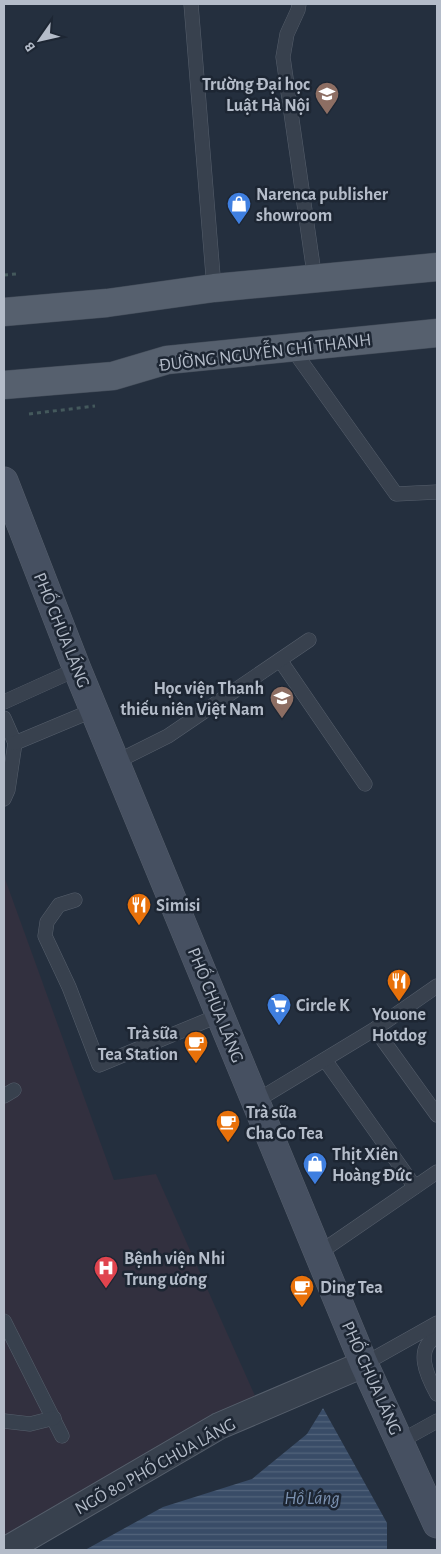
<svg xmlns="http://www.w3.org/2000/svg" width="441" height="1554" font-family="'Alegreya Sans',sans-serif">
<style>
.medical{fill:#32303f}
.water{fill:url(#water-rules)}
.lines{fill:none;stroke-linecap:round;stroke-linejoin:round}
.lane-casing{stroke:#565f6c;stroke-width:15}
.street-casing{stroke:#565f6c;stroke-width:28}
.secondary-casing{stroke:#565f6c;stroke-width:29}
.primary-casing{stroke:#414a57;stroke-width:29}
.path{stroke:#44595c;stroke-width:3;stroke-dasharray:4 4;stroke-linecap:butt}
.lane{stroke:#38414e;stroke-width:14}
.street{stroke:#38414e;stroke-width:26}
.secondary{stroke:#465061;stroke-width:28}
.primary{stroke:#56606e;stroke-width:28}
.labels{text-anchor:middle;stroke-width:5;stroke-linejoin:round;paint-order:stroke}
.poi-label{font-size:18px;font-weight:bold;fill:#b4bcc9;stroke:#1d2633;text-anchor:start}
.street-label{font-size:18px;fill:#b4bcc9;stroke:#1d2633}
.water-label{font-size:19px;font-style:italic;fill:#7c92b1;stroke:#1d2633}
</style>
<defs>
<pattern id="water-rules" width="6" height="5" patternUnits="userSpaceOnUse" patternTransform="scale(1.25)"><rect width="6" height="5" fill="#394c67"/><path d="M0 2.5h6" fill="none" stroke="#53647b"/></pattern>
</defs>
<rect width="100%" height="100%" fill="#242f3e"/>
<path class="medical" d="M4 876 114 1180 156 1174 256 1398 4 1538Z"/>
<path class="water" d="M323 1408 387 1523V1550H85L163 1507 252 1479 307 1434Z"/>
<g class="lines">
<defs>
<g id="lane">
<path d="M191 4 214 288"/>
<path d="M299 4 298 10 287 34 283 57 315 280"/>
<path d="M291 347 396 494 437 492"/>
<path d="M280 660 365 784"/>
<path d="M4 702 77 669"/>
<path d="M4 718 15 743 8 790 4 799"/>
<path d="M15 743 94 710"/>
<path d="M116 762 168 736 309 640"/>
<path d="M75 900 59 905 47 922 45 936 69 987 99 1065 220 1015"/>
<path d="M375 1029 437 1115"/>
<path d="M325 1060 415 1187"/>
<path d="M4 1096 14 1090"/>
<path d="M256 1101 375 1029 437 986"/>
<path d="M319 1253 437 1172"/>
<path d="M4 1321 62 1436"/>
<path d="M437 1336C414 1349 427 1376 437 1394"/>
<path d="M364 1364 437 1323"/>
<path d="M4 1421 30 1424 54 1418"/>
<path d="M399 1442 437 1421"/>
</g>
<path id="street" d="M6 1550 219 1426 364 1364"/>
<path id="secondary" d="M4 481 77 669 364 1364 437 1524"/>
<g id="primary">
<path d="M4 312 107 303 214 288 437 267"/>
<path d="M4 385 113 376 167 360 437 333"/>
</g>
</defs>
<use href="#lane" class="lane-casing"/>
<use href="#street" class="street-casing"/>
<use href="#secondary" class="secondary-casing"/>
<use href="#primary" class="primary-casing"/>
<g class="path">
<path d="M4 275 16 274"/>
<path d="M29 414 95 406"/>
</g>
<use href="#lane" class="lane"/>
<use href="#street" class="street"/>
<use href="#secondary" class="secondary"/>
<use href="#primary" class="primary"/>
</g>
<defs>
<symbol id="university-pin" viewBox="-11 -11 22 30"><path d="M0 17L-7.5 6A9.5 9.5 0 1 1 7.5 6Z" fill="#8d6e63" stroke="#1d2633"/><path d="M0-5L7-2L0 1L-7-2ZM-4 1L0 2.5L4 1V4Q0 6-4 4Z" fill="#fff"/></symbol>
<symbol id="shop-pin" viewBox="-11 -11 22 30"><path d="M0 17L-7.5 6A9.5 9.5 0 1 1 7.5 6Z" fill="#3f7fe0" stroke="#1d2633"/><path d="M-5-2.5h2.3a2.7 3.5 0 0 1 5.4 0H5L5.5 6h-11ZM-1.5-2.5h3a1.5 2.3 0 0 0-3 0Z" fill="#fff"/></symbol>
<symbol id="restaurant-pin" viewBox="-11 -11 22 30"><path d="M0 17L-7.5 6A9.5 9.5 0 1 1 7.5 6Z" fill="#e8710a" stroke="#1d2633"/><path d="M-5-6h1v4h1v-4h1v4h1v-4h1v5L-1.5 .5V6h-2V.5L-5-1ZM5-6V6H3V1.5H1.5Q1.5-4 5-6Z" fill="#fff"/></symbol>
<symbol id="supermarket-pin" viewBox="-11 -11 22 30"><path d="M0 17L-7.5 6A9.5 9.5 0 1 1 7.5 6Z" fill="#3f7fe0" stroke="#1d2633"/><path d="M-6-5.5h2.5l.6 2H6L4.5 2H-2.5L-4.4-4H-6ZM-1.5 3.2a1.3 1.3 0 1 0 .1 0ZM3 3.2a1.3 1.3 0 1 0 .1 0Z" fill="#fff"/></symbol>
<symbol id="cafe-pin" viewBox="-11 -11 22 30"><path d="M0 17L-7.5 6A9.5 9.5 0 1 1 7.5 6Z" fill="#e8710a" stroke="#1d2633"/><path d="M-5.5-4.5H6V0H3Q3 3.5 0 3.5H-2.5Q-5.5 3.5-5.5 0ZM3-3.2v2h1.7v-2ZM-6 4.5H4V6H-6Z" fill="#fff"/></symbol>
<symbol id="hospital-pin" viewBox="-11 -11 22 30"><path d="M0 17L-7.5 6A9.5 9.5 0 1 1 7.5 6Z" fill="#e0444e" stroke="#1d2633"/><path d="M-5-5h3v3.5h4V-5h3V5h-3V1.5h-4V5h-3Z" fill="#fff"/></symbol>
</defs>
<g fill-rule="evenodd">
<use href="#university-pin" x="313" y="80" width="28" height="38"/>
<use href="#shop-pin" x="225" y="190" width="28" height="38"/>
<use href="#university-pin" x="268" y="684" width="28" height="38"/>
<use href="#restaurant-pin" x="125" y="891" width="28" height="38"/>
<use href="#restaurant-pin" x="385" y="967" width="28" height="38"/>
<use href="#supermarket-pin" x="265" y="991" width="28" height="38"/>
<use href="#cafe-pin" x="182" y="1029" width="28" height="38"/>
<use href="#cafe-pin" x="214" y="1108" width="28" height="38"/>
<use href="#shop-pin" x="301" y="1150" width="28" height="38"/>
<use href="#hospital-pin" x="92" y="1254" width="28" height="38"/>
<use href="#cafe-pin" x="288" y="1273" width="28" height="38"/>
</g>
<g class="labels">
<g class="poi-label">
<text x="310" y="90" text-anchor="end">Trường Đại học<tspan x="310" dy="21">Luật Hà Nội</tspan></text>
<text x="256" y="200">Narenca publisher<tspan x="256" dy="21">showroom</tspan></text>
<text x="264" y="694" text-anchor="end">Học viện Thanh<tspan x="264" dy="21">thiếu niên Việt Nam</tspan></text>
<text x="156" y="911">Simisi</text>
<text x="296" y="1011">Circle K</text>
<text x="399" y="1020" text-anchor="middle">Youone<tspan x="399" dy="21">Hotdog</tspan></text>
<text x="178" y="1039" text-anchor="end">Trà sữa<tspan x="178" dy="21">Tea Station</tspan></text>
<text x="246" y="1118">Trà sữa<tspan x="246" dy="21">Cha Go Tea</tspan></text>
<text x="332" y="1160">Thịt Xiên<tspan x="332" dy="21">Hoàng Đức</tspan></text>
<text x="124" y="1264">Bệnh viện Nhi<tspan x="124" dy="21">Trung ương</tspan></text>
<text x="320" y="1293">Ding Tea</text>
</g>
<g class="street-label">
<text transform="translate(265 352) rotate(-7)" y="6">ĐƯỜNG NGUYỄN CHÍ THANH</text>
<text transform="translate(62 630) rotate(68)" y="6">PHỐ CHÙA LÁNG</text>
<text transform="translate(216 1005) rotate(68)" y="6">PHỐ CHÙA LÁNG</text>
<text transform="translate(372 1378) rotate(66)" y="6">PHỐ CHÙA LÁNG</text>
<text transform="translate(155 1466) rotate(-29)" y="6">NGÕ 80 PHỐ CHÙA LÁNG</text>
</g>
<g class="water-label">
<text x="312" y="1504">Hồ Láng</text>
</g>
</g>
<rect width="441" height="1554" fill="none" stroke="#b4bcc9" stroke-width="10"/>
<g transform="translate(40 40) rotate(236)" stroke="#1d2633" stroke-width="4" paint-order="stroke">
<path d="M0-4L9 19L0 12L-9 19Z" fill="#b4bcc9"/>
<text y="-8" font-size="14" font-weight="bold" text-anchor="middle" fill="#b4bcc9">B</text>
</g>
</svg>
